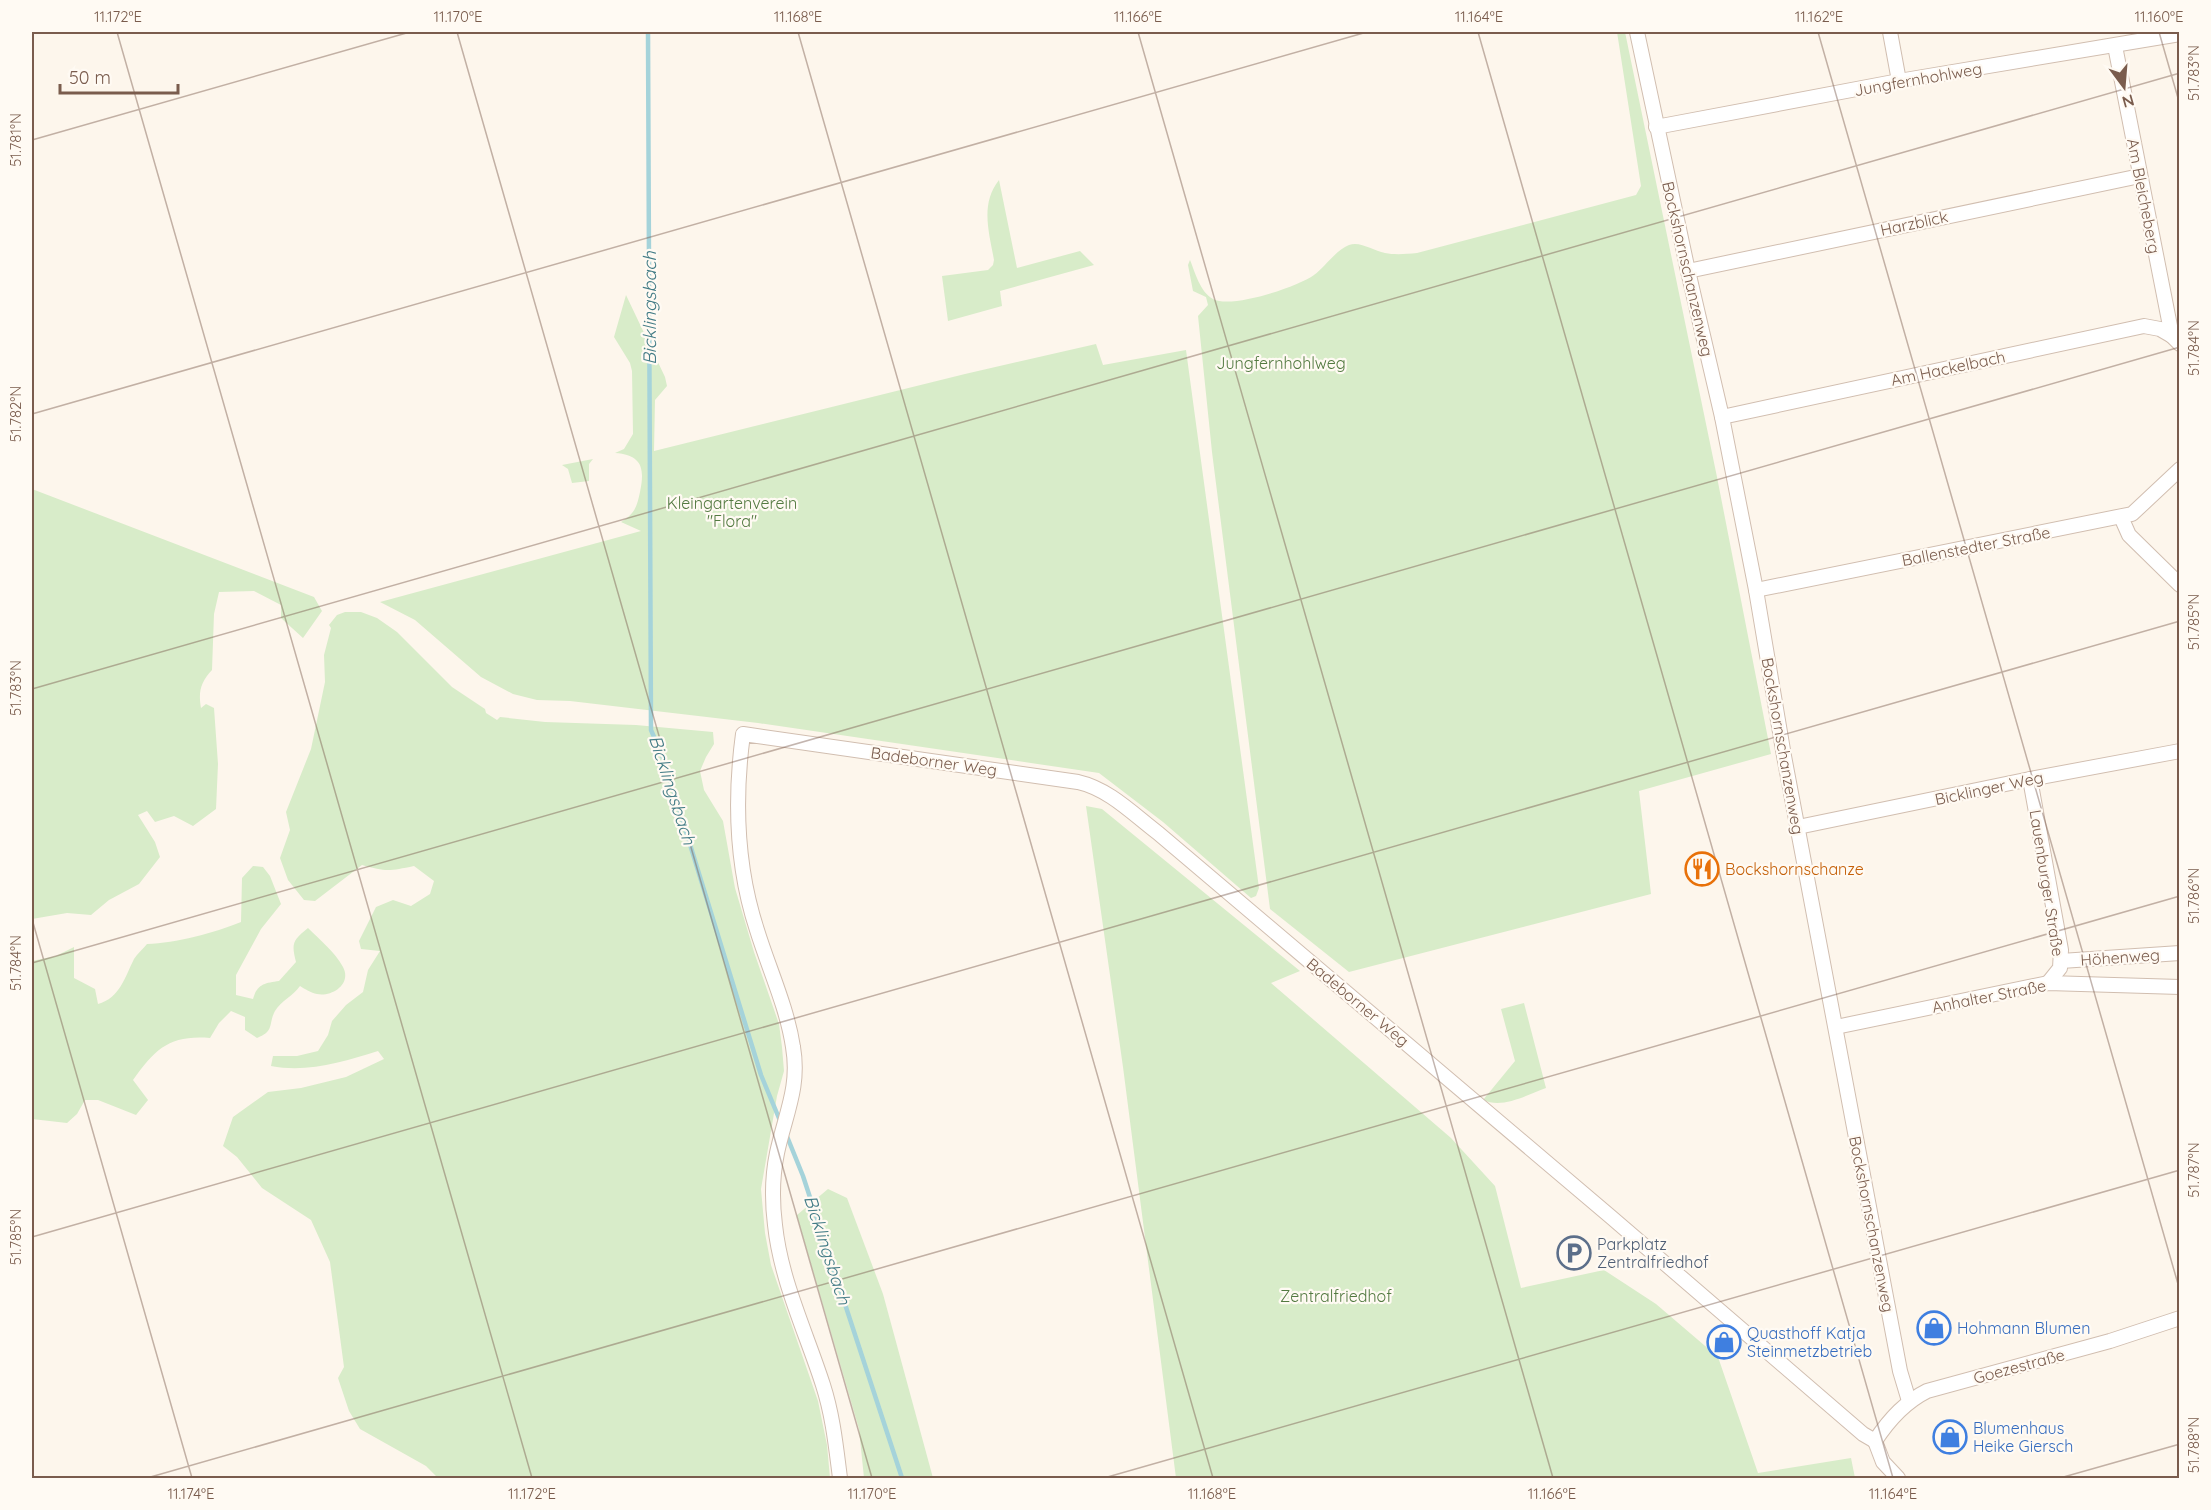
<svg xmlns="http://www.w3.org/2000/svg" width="2211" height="1510" font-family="Quicksand,sans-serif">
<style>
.green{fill:#d8ecc9}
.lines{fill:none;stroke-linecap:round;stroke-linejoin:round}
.stream{stroke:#a5d3da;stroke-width:4.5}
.street-casing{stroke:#d1beb0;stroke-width:16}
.street{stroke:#fff;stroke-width:14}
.ticks{fill:none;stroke:#7a5c4d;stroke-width:1.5;stroke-opacity:0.45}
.labels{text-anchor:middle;stroke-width:4.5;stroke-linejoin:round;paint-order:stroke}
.street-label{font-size:16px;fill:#7a5c4d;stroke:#fffaf3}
.park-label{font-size:16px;fill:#537a41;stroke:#fffaf3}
.food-label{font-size:16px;fill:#c56008;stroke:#fffaf3;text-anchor:start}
.service-label{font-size:16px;fill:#4e5e75;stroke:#fffaf3;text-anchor:start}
.shop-label{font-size:16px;fill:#366cbe;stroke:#fffaf3;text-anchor:start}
.water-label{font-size:18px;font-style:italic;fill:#437c86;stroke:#fffaf3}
.neatline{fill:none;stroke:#7a5c4d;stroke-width:2}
.ticks-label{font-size:15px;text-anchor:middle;fill:#7a5c4d}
</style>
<rect width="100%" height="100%" fill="#fdf6ec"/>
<g class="green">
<path d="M1617 32H1625L1717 477 1771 754 1639 791 1651 894 1349 972 1270 909 1212 452 1198 316 1208 305 1206 297 1193 291 1188 265 1190 260C1195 272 1200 292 1213 299 1232 309 1297 287 1314 275 1325 267 1336 250 1349 245 1361 241 1373 251 1385 253 1395 255 1406 254 1417 253L1636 195 1641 186Z"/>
<path d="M999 180 1017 268 1080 251 1094 265 1000 291 1002 306 948 321 942 276 988 270 993 265 994 260C989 232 980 204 999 180Z"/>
<path d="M626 295 665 377 667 386 655 400 654 451 965 374 1096 344 1103 365 1186 350 1259 888 1256 896 1251 898 1163 822 1099 773 758 723 570 701 537 700 513 694 481 677 415 620 380 602 641 531 621 522C635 514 637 506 640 492 645 468 642 455 615 453L624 449 633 434 632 371 630 363 614 337Z"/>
<path d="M593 459 589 464V481L572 483 568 469 562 465Z"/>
<path d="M32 489 314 597 322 611 303 638 281 618V605L254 591 219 592 214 614 212 670C201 682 198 691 201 708L206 704 214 708 218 764 216 809 193 826 174 816 155 822 147 811 138 815 155 842 160 857 139 884 109 900 91 915 67 913 32 919Z"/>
<path d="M345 612H361L377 618 397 632 452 687 485 709 486 713 497 720 500 717 545 722 636 725 713 732 714 744 706 757 700 771 704 790 723 821 735 888 754 952 779 1024 782 1047 784 1071 777 1096 761 1189 765 1233 771 1265 818 1401 827 1445 830 1478H438L426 1466 360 1429 349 1411 338 1378 344 1367 330 1262 311 1220 262 1188 237 1157 223 1146 233 1117 268 1092 301 1088 346 1077 384 1059 378 1051C343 1062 307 1073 271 1066L273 1056H297L318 1051 328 1035 332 1021 346 1005 363 992 368 970 380 951 361 949 359 941 376 907 393 900 411 906 430 894 434 881 414 866C390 871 386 872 362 865L315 901 304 900 288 880 280 858 290 830 286 812 311 749 325 682 324 655 331 628 329 625 337 615Z"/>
<path d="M1086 806 1102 809 1300 971 1271 983 1451 1138 1495 1186 1521 1288 1604 1270 1656 1304 1718 1357 1758 1473 1851 1458 1855 1478H1176L1123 1067Z"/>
<path d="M253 866 263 867 270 876 281 904 261 929 236 975V995L253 999C257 984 265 983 279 981L296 962C291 943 293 940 308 928 320 940 335 952 343 967 352 984 332 997 317 994 311 993 305 989 300 986 293 996 281 1001 275 1011 268 1024 275 1031 257 1038L245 1030V1017L231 1011 219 1023 210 1038C170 1035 156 1048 133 1080L148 1100 136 1115 98 1100H85L77 1114 67 1123 32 1119V961L56 956 74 947V978L95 989 98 1004C120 998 125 977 134 959 137 954 143 949 147 944 176 943 214 933 241 922L242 878Z"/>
<path d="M1524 1003 1546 1088C1526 1095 1503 1109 1483 1100L1515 1061 1501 1009Z"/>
<path d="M828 1189 847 1198 883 1294 933 1478H864L859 1429 797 1215Z"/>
</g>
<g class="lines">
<g class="stream">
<path d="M648 32 651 730 664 760 761 1075 781 1123"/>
<path d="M786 1134 803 1176 902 1478"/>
</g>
<defs>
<g id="street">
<path d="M1637 32 1688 271 1722 417 1756 590 1784 756 1900 1371 1909 1401"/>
<path d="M1890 32 1899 81"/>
<path d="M2115 46 2172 336 2180 344"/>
<path d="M1656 127 1899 81 2180 34"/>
<path d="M1688 271 2140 176"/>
<path d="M1722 417 2144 326 2160 329 2172 336"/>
<path d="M2121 517 2129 535 2180 585"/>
<path d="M1756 590 2132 514 2180 469"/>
<path d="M2030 779 2061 950 2060 968 2048 983"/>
<path d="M1798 827 2030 779 2180 751"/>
<path d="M2061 961 2180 953"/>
<path d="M1836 1027 2048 983 2180 987"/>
<path d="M1875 1441C1888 1421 1905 1402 1927 1391L2110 1341 2180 1318"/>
<path d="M1875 1441 1883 1462 1898 1478"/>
<path d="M840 1478C836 1447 833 1416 823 1385 806 1332 781 1281 775 1225 772 1201 772 1177 777 1153 785 1115 800 1087 793 1047 787 1007 769 969 757 930 736 866 734 801 743 734L1078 782C1109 789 1133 814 1158 833L1611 1217 1863 1434 1875 1441"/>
</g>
</defs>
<use href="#street" class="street-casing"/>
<use href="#street" class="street"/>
</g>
<path class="ticks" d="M117 32 532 1478M457 32 872 1478M798 32 1213 1478M1138 32 1553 1478M1478 32 1893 1478M1818 32 2180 1291M2159 32 2180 105M32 140 410 32M32 414 1367 32M32 689 2180 73M32 919 192 1478M32 963 2180 347M32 1237 2180 621M147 1478 2180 896M1104 1478 2180 1170M2060 1478 2180 1444"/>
<defs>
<symbol id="restaurant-ring" viewBox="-11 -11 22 22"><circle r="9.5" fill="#fffaf3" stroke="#e8710a" stroke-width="1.5"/><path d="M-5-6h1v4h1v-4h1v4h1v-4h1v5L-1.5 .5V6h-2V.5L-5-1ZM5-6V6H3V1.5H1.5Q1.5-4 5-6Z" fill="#e8710a"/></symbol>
<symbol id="parking-ring" viewBox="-11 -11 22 22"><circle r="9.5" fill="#fffaf3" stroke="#5c6f8a" stroke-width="1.5"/><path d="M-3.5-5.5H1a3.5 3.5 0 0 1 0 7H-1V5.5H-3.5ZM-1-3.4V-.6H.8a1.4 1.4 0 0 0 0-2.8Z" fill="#5c6f8a"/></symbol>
<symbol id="shop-ring" viewBox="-11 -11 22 22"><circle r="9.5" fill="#fffaf3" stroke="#3f7fe0" stroke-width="1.5"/><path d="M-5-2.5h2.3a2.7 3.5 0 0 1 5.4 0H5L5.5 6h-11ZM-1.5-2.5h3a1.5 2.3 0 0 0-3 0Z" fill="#3f7fe0"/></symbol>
</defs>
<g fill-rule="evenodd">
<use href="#restaurant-ring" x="1683" y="850" width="38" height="38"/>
<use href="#parking-ring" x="1555" y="1234" width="38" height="38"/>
<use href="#shop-ring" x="1915" y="1309" width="38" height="38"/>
<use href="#shop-ring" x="1705" y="1323" width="38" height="38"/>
<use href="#shop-ring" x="1931" y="1418" width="38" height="38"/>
</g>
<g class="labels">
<g class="street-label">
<text transform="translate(1918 79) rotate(-10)" y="6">Jungfernhohlweg</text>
<text transform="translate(2144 196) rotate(79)" y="6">Am Bleicheberg</text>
<text transform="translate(1914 223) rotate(-12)" y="6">Harzblick</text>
<text transform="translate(1688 269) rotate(77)" y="6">Bockshornschanzenweg</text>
<text transform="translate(1948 368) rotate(-12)" y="6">Am Hackelbach</text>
<text transform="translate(1976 546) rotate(-11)" y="6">Ballenstedter Straße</text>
<text transform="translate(1783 746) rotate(80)" y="6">Bockshornschanzenweg</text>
<text transform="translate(934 761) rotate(8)" y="6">Badeborner Weg</text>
<text transform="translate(1989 788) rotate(-12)" y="6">Bicklinger Weg</text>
<text transform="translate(2047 883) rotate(81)" y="6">Lauenburger Straße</text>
<text transform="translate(2120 957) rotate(-4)" y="6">Höhenweg</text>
<text transform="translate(1989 996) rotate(-11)" y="6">Anhalter Straße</text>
<text transform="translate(1358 1002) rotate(40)" y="6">Badeborner Weg</text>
<text transform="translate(1872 1224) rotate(79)" y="6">Bockshornschanzenweg</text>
<text transform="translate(2019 1366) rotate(-15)" y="6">Goezestraße</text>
</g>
<g class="park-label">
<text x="1281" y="369">Jungfernhohlweg</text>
<text x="732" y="509">Kleingartenverein<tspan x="732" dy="18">"Flora"</tspan></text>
<text x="1336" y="1302">Zentralfriedhof</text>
</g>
<g class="food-label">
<text x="1725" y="875">Bockshornschanze</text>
</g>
<g class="service-label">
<text x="1597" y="1250">Parkplatz<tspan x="1597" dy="18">Zentralfriedhof</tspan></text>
</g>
<g class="shop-label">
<text x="1957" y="1334">Hohmann Blumen</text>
<text x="1747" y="1339">Quasthoff Katja<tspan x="1747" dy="18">Steinmetzbetrieb</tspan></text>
<text x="1973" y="1434">Blumenhaus<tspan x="1973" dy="18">Heike Giersch</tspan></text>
</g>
<g class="water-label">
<text transform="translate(650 308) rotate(-90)" y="6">Bicklingsbach</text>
<text transform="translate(672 790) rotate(72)" y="6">Bicklingsbach</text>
<text transform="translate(827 1250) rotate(72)" y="6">Bicklingsbach</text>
</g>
</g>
<rect width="2211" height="1510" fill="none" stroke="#fffaf3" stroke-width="66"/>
<g transform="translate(2124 87) rotate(164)" stroke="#fffaf3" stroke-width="4.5" paint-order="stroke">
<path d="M0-4.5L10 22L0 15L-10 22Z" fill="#7a5c4d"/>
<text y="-9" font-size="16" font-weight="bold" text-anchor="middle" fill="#7a5c4d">N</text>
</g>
<path d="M60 84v9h118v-9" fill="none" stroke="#7a5c4d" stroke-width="3"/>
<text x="69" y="84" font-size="18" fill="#7a5c4d" stroke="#fffaf3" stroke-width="4.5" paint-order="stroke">50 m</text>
<rect x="33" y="33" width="2145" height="1444" class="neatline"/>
<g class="ticks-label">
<text x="118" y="22">11.172°E</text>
<text x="458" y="22">11.170°E</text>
<text x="798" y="22">11.168°E</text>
<text x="1138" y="22">11.166°E</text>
<text x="1479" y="22">11.164°E</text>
<text x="1819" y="22">11.162°E</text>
<text x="2159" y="22">11.160°E</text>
<text transform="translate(2194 73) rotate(-90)" y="5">51.783°N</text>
<text transform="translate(16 140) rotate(-90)" y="5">51.781°N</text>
<text transform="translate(2194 348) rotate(-90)" y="5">51.784°N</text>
<text transform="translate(16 414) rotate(-90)" y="5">51.782°N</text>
<text transform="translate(2194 622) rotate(-90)" y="5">51.785°N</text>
<text transform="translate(16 688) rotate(-90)" y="5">51.783°N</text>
<text transform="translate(2194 896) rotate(-90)" y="5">51.786°N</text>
<text transform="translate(16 963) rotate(-90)" y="5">51.784°N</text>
<text transform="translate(2194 1170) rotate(-90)" y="5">51.787°N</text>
<text transform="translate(16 1237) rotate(-90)" y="5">51.785°N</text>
<text transform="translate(2194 1445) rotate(-90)" y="5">51.788°N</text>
<text x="191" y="1499">11.174°E</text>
<text x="532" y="1499">11.172°E</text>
<text x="872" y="1499">11.170°E</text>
<text x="1212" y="1499">11.168°E</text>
<text x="1552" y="1499">11.166°E</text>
<text x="1893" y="1499">11.164°E</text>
</g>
</svg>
